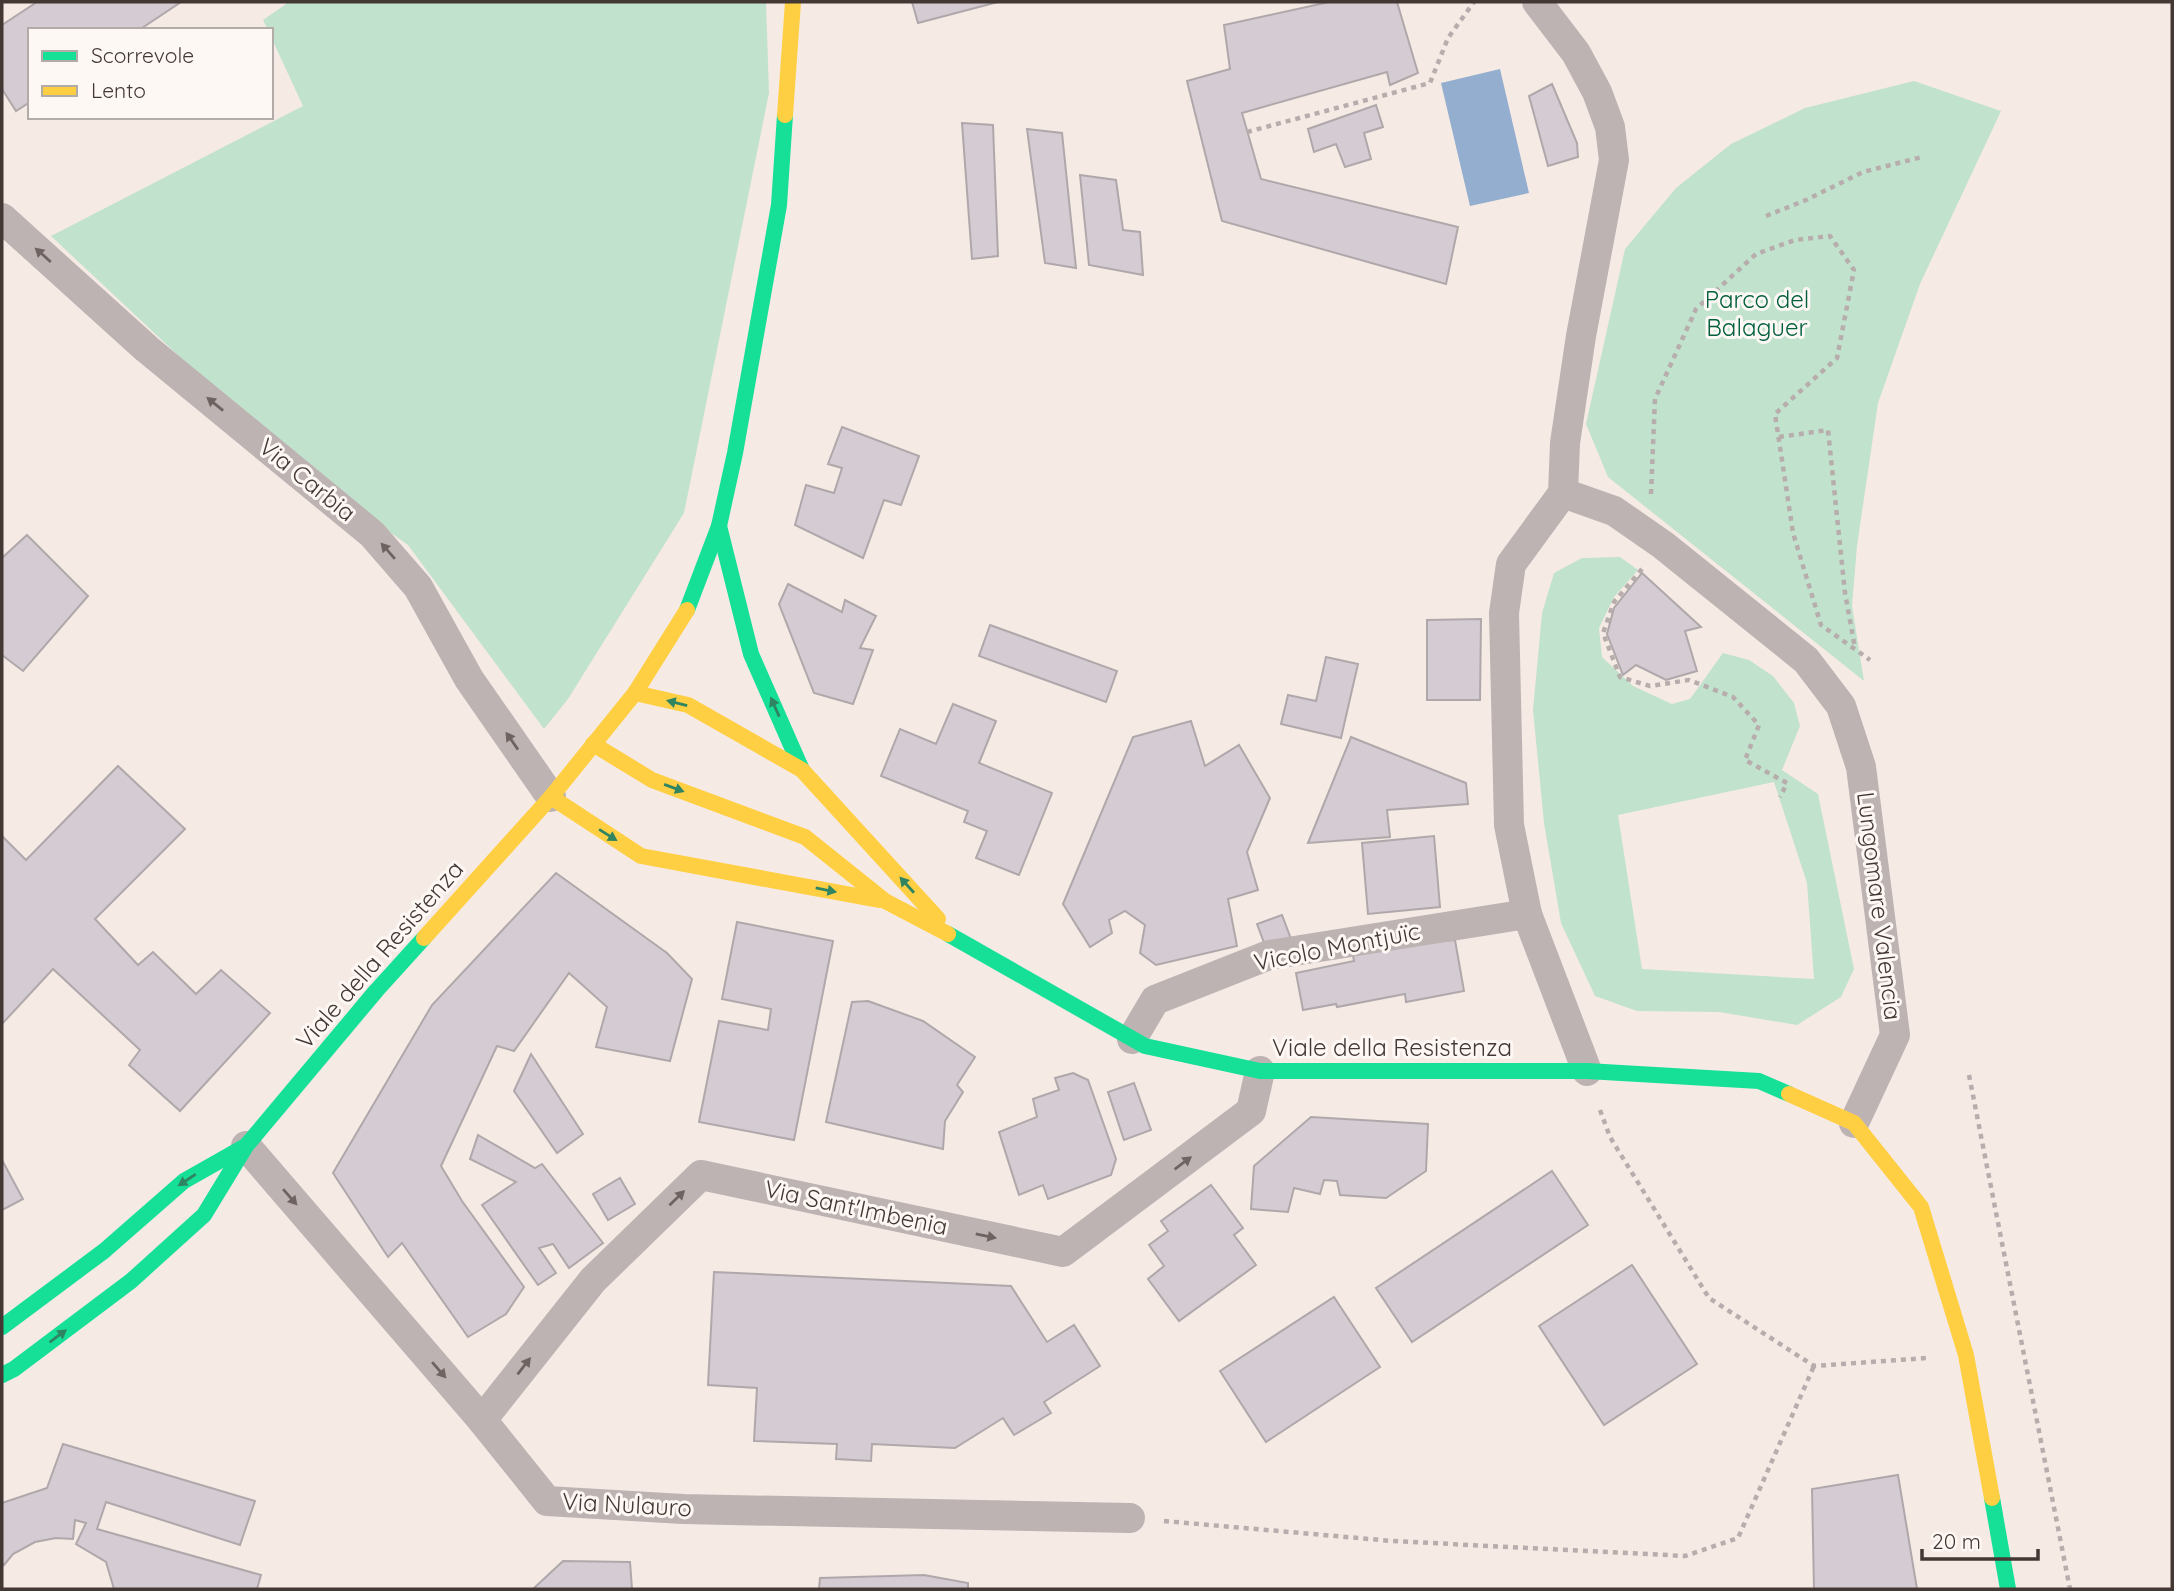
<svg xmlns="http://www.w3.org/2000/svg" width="2174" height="1591" font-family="Quicksand,sans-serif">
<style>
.green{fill:#c1e2cd;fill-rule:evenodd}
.water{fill:#93aece}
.building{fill:#d5cbd3;stroke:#afa8aa;stroke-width:2}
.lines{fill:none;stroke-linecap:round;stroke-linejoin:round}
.path{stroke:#b7adac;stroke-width:4.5;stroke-dasharray:5 5;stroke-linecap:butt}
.street{stroke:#beb3b3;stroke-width:30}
.fast{stroke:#16e098;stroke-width:16}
.slow{stroke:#ffcf43;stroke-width:16}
.oneway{fill:#6e6360}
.oneway2{fill:#2f8461}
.labels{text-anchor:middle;stroke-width:6;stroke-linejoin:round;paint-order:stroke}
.park-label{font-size:24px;fill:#015f40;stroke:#fef8f5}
.street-label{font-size:24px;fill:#433834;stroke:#fef8f5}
</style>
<rect width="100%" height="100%" fill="#f6eae5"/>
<g class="green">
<path d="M289 2H766L769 93 684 513 568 699 544 729 408 545 298 468 51 236 303 106 271 37V30H268L263 20Z"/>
<path d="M1914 81 2001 111 1920 284 1878 403 1857 546 1852 606 1864 681 1608 477 1586 424 1625 249 1676 188 1731 144 1805 108Z"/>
<path d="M1620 557 1638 570 1614 597 1599 628 1602 657 1633 686 1672 704 1690 699 1723 653 1749 660 1773 676 1794 703 1800 726 1782 770 1818 794 1854 969 1841 997 1797 1025 1719 1012 1637 1011 1595 996 1561 923 1544 823 1533 710 1542 613 1554 573 1582 558ZM1774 782 1807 883 1814 979 1642 969 1618 815Z"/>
</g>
<path class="water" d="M1500 69 1529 193 1470 206 1441 83Z"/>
<g class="building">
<path d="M37 2H181L139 30H30V102L16 111 2 89V25Z"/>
<path d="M912 2H998L918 23Z"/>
<path d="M1329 2H1397L1418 73 1390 85 1387 72 1242 113 1261 179 1458 227 1446 284 1222 221 1187 81 1230 69 1224 25Z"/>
<path d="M1552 84 1577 143 1578 157 1548 166 1529 96Z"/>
<path d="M1376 105 1383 127 1364 133 1371 159 1345 167 1336 144 1314 152 1308 129Z"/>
<path d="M962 123 993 125 998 256 972 259Z"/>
<path d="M1027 129 1062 133 1076 268 1045 263Z"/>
<path d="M1080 175 1116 180 1123 230 1140 232 1143 275 1089 265Z"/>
<path d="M842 427 919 456 901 505 884 500 863 558 795 525 806 485 834 493 842 468 828 464Z"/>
<path d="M27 535 88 596 23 671 2 655V558Z"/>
<path d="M1642 573 1701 627 1685 631 1697 671 1666 680 1636 665 1623 675 1607 634 1614 608Z"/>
<path d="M788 584 842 612 845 600 876 616 860 648 873 650 853 704 814 693 779 604Z"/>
<path d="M1481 619 1480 700H1427V620Z"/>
<path d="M990 625 1117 671 1106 702 979 656Z"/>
<path d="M1326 657 1358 664 1341 738 1281 724 1288 695 1316 701Z"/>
<path d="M953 704 996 721 979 763 1052 793 1019 875 976 858 987 831 964 822 968 811 881 776 900 729 936 744Z"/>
<path d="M1191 721 1205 766 1239 745 1270 798 1247 852 1258 890 1228 899 1237 946 1156 965 1140 953 1145 925 1125 911 1109 920 1112 933 1090 947 1063 904 1133 737Z"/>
<path d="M1351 737 1466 783 1468 804 1387 810 1390 837 1308 843Z"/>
<path d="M118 766 185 829 95 919 138 965 153 952 196 994 221 970 270 1013 180 1111 129 1065 140 1050 53 969 2 1024V836L26 860Z"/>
<path d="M1434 836 1440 907 1368 914 1362 843Z"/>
<path d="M556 873 667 953 692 979 670 1061 596 1047 607 1007 569 973 514 1051 497 1046 441 1166 462 1201 524 1287 506 1314 468 1337 402 1243 388 1257 333 1173 432 1005Z"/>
<path d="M1282 915 1291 939 1266 948 1257 924Z"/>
<path d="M737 922 833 941 794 1140 699 1122 719 1021 768 1030 771 1009 722 999Z"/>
<path d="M1455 940 1464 991 1406 1002 1405 994 1337 1007 1336 1004 1303 1010 1296 973 1354 961 1352 950Z"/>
<path d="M868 1001 923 1021 975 1057 957 1085 963 1092 945 1121 943 1149 826 1122 852 1002Z"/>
<path d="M531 1054 583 1134 557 1153 514 1091Z"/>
<path d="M1073 1073 1088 1080 1116 1159 1111 1175 1048 1199 1043 1185 1019 1195 999 1132 1037 1117 1033 1099 1059 1090 1055 1078Z"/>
<path d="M1134 1083 1151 1130 1124 1140 1108 1092Z"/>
<path d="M1311 1117 1428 1124 1426 1171 1386 1198 1340 1195 1337 1181 1324 1180 1320 1194 1294 1188 1288 1212 1251 1209 1254 1166Z"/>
<path d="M478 1135 535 1168 542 1164 603 1243 569 1268 553 1244 539 1248 556 1273 538 1285 482 1205 516 1182 470 1159Z"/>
<path d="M2 1160 23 1199 2 1210Z"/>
<path d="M1552 1171 1588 1225 1412 1342 1376 1288Z"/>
<path d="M620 1178 635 1204 608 1220 593 1194Z"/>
<path d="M1211 1185 1243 1228 1234 1235 1256 1265 1179 1321 1148 1279 1164 1266 1149 1245 1168 1231 1161 1221Z"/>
<path d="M1632 1265 1697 1364 1604 1425 1539 1326Z"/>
<path d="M714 1272 1011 1286 1047 1342 1074 1325 1100 1366 1044 1402 1051 1413 1014 1435 1003 1418 955 1448 872 1444 871 1461 836 1459 837 1444 754 1441 757 1388 708 1385Z"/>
<path d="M1334 1297 1380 1367 1266 1442 1220 1371Z"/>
<path d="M63 1444 255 1501 240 1545 106 1502 97 1529 261 1575 257 1589H114L106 1562 76 1544 86 1523 75 1520 73 1539 56 1538 35 1542 13 1554 4 1565 2 1562V1503L47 1488Z"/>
<path d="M1898 1475 1917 1589H1814L1812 1489Z"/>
<path d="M563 1561 630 1562 632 1589H533Z"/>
<path d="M924 1575 968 1583V1589H819L820 1578Z"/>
</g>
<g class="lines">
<g class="path">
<path d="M1247 132 1430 83 1448 38 1474 2"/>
<path d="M1766 216 1806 200 1863 172 1922 157"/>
<path d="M1779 437 1828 430 1845 593 1855 648"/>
<path d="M1651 494 1655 399 1696 309 1756 254 1795 240 1830 236 1854 270 1837 358 1775 414 1793 533 1821 625 1870 660"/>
<path d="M1642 569 1614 602 1603 633 1620 677 1650 686 1689 680 1733 697 1759 725 1745 760 1787 783 1780 797"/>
<path d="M1969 1075 2070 1589"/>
<path d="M1600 1110 1610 1137 1709 1298 1814 1366 1927 1358"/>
<path d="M1164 1521 1392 1541 1685 1556 1738 1538 1814 1366"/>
</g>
<g class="street">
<path d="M1537 2 1576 53 1597 92 1610 127 1614 160 1581 336 1565 443 1563 493 1511 564 1504 613 1509 825 1527 914 1587 1071"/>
<path d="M2 218 147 349 372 534 418 587 469 679 551 797"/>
<path d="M1563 493 1614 511 1663 545 1806 660 1841 706 1861 767 1895 1035 1854 1123"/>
<path d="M1132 1039 1155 1000 1269 955 1527 914"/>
<path d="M246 1146 482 1420 547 1501 683 1509 1130 1518"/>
<path d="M482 1420 593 1280 701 1175 1063 1252 1251 1111 1260 1071"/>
</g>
<g class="fast">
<path d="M719 526 751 654 802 770"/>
<path d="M687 610 719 526 735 453 779 205 785 115"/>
<path d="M948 934 1145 1046 1260 1071H1587L1759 1081 1789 1094"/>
<path d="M2 1327 104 1251 184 1181 244 1147"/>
<path d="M2 1375 14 1369 131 1281 204 1215 246 1146 376 991 424 938"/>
<path d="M1992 1498 2008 1589"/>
</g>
<g class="slow">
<path d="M785 115 793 2"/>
<path d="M635 693 688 705 802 770 938 919"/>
<path d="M593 744 652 780 805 837 885 901 948 934"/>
<path d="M551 797 641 856 879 900"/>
<path d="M424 938 551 797 635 693 687 610"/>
<path d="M1789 1094 1854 1123 1921 1207 1966 1355 1992 1498"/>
</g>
</g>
<defs><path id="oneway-solid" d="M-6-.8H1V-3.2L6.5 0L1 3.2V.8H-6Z" transform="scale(1.75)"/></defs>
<g class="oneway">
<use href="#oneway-solid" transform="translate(43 255) rotate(-138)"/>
<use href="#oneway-solid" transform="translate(215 404) rotate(-141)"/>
<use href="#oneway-solid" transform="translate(388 551) rotate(-131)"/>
<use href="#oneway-solid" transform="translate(512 741) rotate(-125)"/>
<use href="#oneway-solid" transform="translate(1183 1163) rotate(-37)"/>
<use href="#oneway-solid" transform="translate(290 1197) rotate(49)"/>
<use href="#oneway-solid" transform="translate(677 1198) rotate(-44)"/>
<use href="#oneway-solid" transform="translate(986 1236) rotate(12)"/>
<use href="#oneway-solid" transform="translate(524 1366) rotate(-52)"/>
<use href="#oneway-solid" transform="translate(439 1370) rotate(49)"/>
</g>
<g class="oneway2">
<use href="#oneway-solid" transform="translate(677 703) rotate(-166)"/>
<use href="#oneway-solid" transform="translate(775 707) rotate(-114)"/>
<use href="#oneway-solid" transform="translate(674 788) rotate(20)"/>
<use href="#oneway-solid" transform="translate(608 835) rotate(32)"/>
<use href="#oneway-solid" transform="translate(907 885) rotate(-132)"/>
<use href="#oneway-solid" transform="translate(826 890) rotate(11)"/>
<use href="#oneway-solid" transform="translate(187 1180) rotate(146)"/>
<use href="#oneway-solid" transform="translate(58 1336) rotate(-37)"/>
</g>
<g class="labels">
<g class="park-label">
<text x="1757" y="308">Parco del<tspan x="1757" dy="28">Balaguer</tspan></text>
</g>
<g class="street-label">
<text transform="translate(307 480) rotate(39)" y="8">Via Carbia</text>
<text transform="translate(1879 906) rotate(83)" y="8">Lungomare Valencia</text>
<text transform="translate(1337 947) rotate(-11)" y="8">Vicolo Montjuïc</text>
<text transform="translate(380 955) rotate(-49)" y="8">Viale della Resistenza</text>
<text x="1392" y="1056">Viale della Resistenza</text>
<text transform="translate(856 1208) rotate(12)" y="8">Via Sant'Imbenia</text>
<text transform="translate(627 1505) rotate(3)" y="8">Via Nulauro</text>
</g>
</g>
<rect width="2174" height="1591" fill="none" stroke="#433834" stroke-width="7"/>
<rect x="28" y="28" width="245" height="91" fill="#fef8f5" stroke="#b3aba8" stroke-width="2"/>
<rect x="42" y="51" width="35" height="10" fill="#16e098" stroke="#b3aba8" stroke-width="2"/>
<text x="91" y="63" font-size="21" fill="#433834">Scorrevole</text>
<rect x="42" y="86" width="35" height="10" fill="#ffcf43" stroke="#b3aba8" stroke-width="2"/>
<text x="91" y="98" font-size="21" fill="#433834">Lento</text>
<path d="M1922 1549v10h116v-10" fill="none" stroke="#433834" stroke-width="3.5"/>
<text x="1932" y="1549" font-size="21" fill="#433834" stroke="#fef8f5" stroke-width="5" paint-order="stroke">20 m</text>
</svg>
